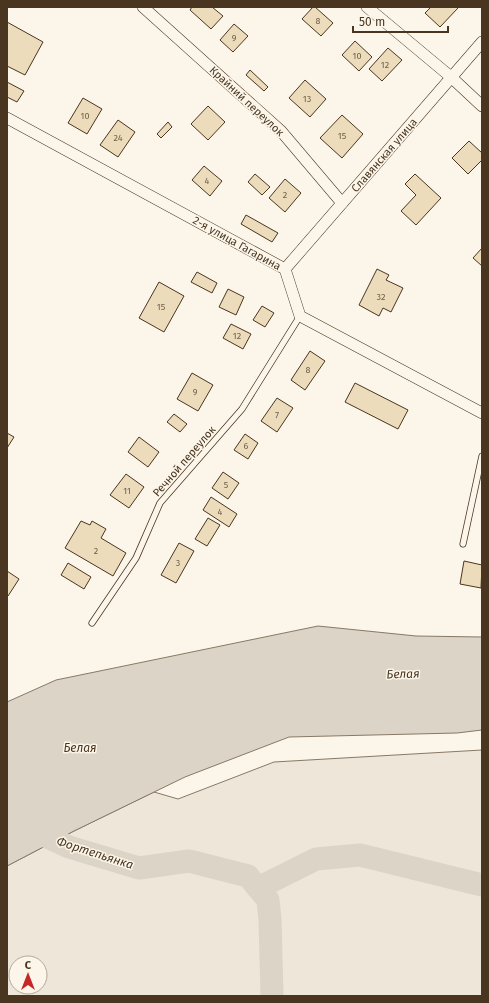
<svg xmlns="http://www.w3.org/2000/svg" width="489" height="1003" font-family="'Fira Sans',sans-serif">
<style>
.green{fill:#ede6d9;stroke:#887966;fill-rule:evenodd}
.water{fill:#dcd4c6;stroke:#887966}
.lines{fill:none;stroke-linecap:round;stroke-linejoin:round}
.river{stroke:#dcd4c6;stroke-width:23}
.building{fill:#ecdcbc;stroke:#4a3520}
.lane-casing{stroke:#4a3520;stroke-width:7}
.street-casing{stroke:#4a3520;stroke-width:12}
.lane{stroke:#fbf6e9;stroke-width:5.5}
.street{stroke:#fbf6e9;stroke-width:11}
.labels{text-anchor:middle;stroke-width:3;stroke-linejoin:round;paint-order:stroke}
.number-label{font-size:9px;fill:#725f47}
.street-label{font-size:11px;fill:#4a3520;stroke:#fbf6e9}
.water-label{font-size:12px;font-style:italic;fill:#4a3520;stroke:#fbf6e9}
</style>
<rect width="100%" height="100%" fill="#fbf6e9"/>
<path class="green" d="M482 750V996H7V866L74 831 154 792 178 799 274 762ZM16 963H40V987H16Z"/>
<path class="water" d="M318 626 416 636 482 637V730L457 733 289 737 185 777 74 831 7 866V702L56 680Z"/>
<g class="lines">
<g class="river">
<path d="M7 821 24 826 69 847 139 868 189 861 248 876 268 900 270 919 272 996"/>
<path d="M258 888 316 859 360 855 482 885"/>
</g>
</g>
<g class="building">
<path d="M192 7H212L223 16 211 29 190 10Z"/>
<path d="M313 7H315L333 23 321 36 302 19Z"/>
<path d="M431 7H457L458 8 440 27 425 13Z"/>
<path d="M7 22 43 42 25 75 7 66Z"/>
<path d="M234 24 248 36 233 52 220 40Z"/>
<path d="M355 41 372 57 359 71 342 55Z"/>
<path d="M388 48 402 60 382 81 369 69Z"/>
<path d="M250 70 268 87 264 91 246 75Z"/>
<path d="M305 80 326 99 310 117 289 98Z"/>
<path d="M7 82 24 91 17 102 7 97Z"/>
<path d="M83 98 102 109 87 134 68 123Z"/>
<path d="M208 106 225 122 208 140 191 124Z"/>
<path d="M342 115 363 134 342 158 320 138Z"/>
<path d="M118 120 135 132 118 157 100 145Z"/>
<path d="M168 122 172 127 161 138 157 134Z"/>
<path d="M469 141 482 153V160L468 174 452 158Z"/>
<path d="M204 166 222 181 210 196 192 180Z"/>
<path d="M255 174 270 187 262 195 248 182Z"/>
<path d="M415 174 441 198 416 225 401 211 416 195 405 184Z"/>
<path d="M285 179 301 193 285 212 269 198Z"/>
<path d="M246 215 278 233 272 242 241 224Z"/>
<path d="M482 248V266L473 258Z"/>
<path d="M377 269 389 275 386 280 403 288 391 312 383 308 379 316 359 305Z"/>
<path d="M197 272 217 283 212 293 191 282Z"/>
<path d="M159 282 184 296 164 332 139 318Z"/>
<path d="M228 289 244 297 236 315 219 307Z"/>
<path d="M262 306 274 313 265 327 253 320Z"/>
<path d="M231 324 251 334 243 349 223 338Z"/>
<path d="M310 351 325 361 305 390 291 380Z"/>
<path d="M192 373 213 385 198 411 177 399Z"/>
<path d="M355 383 408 410 398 429 345 402Z"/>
<path d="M277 398 293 408 277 432 261 421Z"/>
<path d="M174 414 187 424 180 432 167 422Z"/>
<path d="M7 433 14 437 7 448Z"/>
<path d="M245 434 258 443 248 459 234 450Z"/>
<path d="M139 437 159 452 148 467 128 452Z"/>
<path d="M223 472 239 483 228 499 212 488Z"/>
<path d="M126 474 144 487 129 508 110 495Z"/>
<path d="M211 497 237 514 229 527 203 510Z"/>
<path d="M208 518 220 525 207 546 195 539Z"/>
<path d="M81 521 90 525 92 521 106 529 101 538 126 553 113 576 65 548Z"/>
<path d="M179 543 194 551 176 583 161 575Z"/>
<path d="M464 561 482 565 481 588 460 584Z"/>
<path d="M68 563 91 577 84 589 61 575Z"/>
<path d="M7 571 19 579 8 596 7 595Z"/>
</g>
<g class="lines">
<defs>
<g id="lane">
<path d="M463 544 482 456"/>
<path d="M92 623 136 558 160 503 242 409 300 316"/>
</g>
<g id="street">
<path d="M143 7 281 131 342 203"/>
<path d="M367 7 451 77 482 106"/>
<path d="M7 118 285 269 300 316 482 413"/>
<path d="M285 269 482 42"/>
</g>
</defs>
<use href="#lane" class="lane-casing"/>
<use href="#street" class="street-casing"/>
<use href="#lane" class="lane"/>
<use href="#street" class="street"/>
</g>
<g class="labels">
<g class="number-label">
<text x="318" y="24">8</text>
<text x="234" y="41">9</text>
<text x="357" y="59">10</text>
<text x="385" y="68">12</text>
<text x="307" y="102">13</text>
<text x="85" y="119">10</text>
<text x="342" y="139">15</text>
<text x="118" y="141">24</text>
<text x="207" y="184">4</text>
<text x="285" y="198">2</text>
<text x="381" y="300">32</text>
<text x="161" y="310">15</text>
<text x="237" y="339">12</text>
<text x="308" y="373">8</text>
<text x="195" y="395">9</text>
<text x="277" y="418">7</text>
<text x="246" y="449">6</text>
<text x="226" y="488">5</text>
<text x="127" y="494">11</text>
<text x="220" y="515">4</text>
<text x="96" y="554">2</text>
<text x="178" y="566">3</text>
</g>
<g class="street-label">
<text transform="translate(247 101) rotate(43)" y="4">Крайний переулок</text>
<text transform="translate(384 155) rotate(-49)" y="4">Славянская улица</text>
<text transform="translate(237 243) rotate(29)" y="4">2-я улица Гагарина</text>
<text transform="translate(184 461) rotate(-49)" y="4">Речной переулок</text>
</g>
<g class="water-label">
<text transform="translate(403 674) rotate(-2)" y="4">Белая</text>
<text x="80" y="752">Белая</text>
<text transform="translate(95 853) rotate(18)" y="4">Фортепьянка</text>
</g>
</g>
<rect width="489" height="1003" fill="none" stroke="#4a3520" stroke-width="16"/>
<g transform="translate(28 975)"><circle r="19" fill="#fbf6e9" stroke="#b4a999"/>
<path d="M0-3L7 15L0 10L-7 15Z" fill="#c62828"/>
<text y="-6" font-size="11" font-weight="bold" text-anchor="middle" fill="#4a3520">С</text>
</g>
<path d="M353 26v6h95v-6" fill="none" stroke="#4a3520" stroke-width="2"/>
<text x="359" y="26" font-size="12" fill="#4a3520" stroke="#fbf6e9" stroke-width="3" paint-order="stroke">50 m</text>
</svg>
